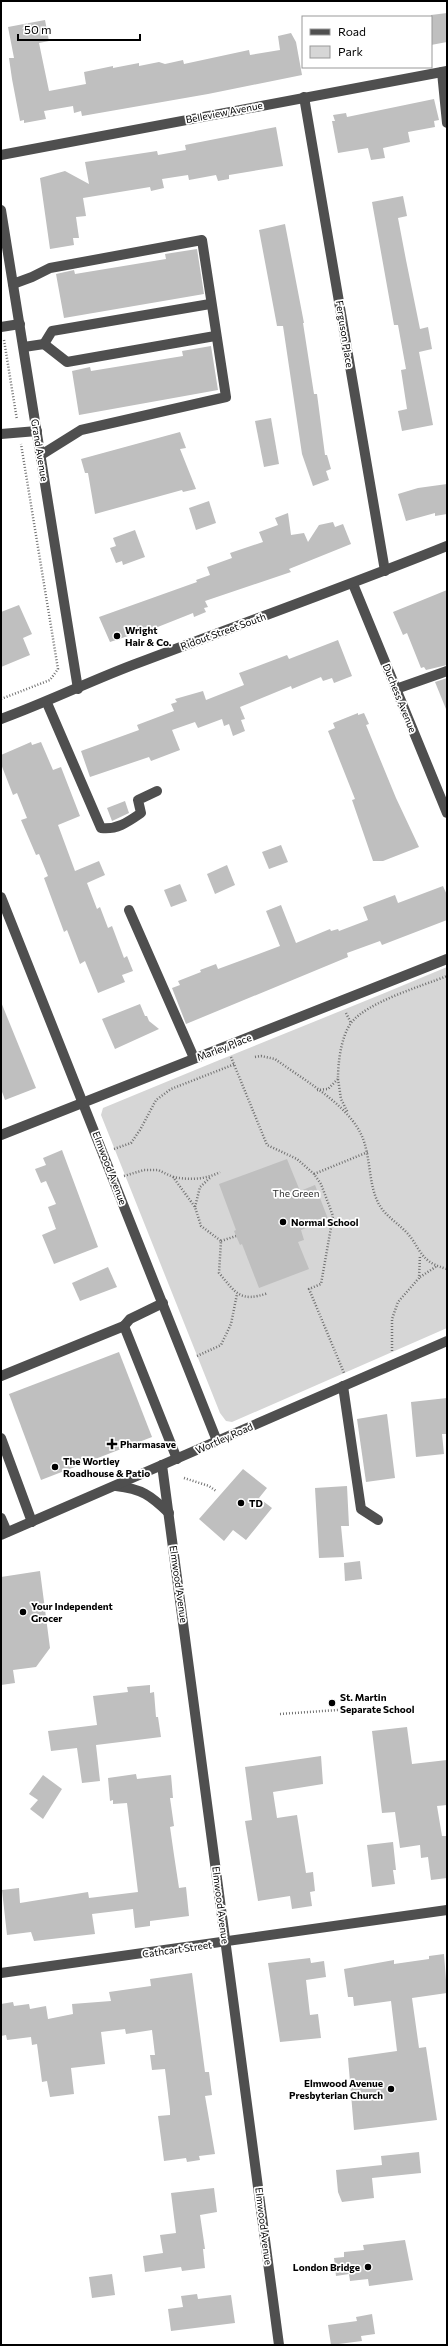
<svg xmlns="http://www.w3.org/2000/svg" width="448" height="2346" font-family="Commissioner,sans-serif">
<style>
.green{fill:#d6d6d6}
.building{fill:#bfbfbf}
.lines{fill:none;stroke-linecap:round;stroke-linejoin:round}
.path{stroke:#717171;stroke-width:2.5;stroke-dasharray:1 2;stroke-linecap:butt}
.minor{stroke:#4f4f4f;stroke-width:10}
.poi-dot{fill:#000;stroke:#fff;stroke-width:1.5}
.labels{text-anchor:middle;stroke-width:3.5;stroke-linejoin:round;paint-order:stroke}
.street-label{font-size:10px;fill:#000;stroke:#fff}
.poi-label{font-size:10px;font-weight:bold;fill:#000;stroke:#fff;text-anchor:start}
.park-label{font-size:10px;fill:#2d2d2d;stroke:#fff}
</style>
<rect width="100%" height="100%" fill="#fff"/>
<path class="green" d="M447 967V1328L232 1422 226 1421 220 1413 101 1115 103 1108C217 1060 333 1015 447 967Z"/>
<g class="building">
<path d="M447 13V42L431 45V15Z"/>
<path d="M45 20 49 41 39 43 49 91 86 84 84 72 113 66V68L139 63V66L159 62 165 64 183 60 184 64 249 50 250 55 280 50 278 36 291 33 296 42 302 75 208 94 82 116 81 111 74 113 73 106 44 111 46 119 24 123V120L20 121 12 79 9 58H14L8 27Z"/>
<path d="M434 99 439 120 434 121 435 127 408 132 410 142 383 148 385 158 371 160 368 148 338 153 332 121H335L333 115 346 113 347 117Z"/>
<path d="M276 127 283 166 229 175V179L218 181 216 175 189 180 188 175 162 179 164 188 151 191 150 187 83 198 86 216 76 217 79 238H73L74 245 50 249 40 178 65 171 89 184 85 162 157 151 158 155 186 150 185 145Z"/>
<path d="M403 196 407 216 398 218 406 260 420 329 428 327 432 349 419 352 433 425 402 431 398 411 407 409 401 370 406 369 398 325H394L372 202Z"/>
<path d="M285 224 304 323H303L314 394H317L325 455H327L331 469 326 471 329 480 313 486 302 454 283 326H277L259 230Z"/>
<path d="M197 249 204 294 64 318 56 274 74 270 75 274 166 259 165 254Z"/>
<path d="M211 346 218 390 79 415 72 371 90 367 91 371 183 356 182 351Z"/>
<path d="M271 418 279 464 264 467 255 421Z"/>
<path d="M180 432 186 448 180 449 196 489 183 492 182 490 95 514 88 473H85L81 459Z"/>
<path d="M447 484V514L435 516V513L406 521 398 494 418 488Z"/>
<path d="M209 501 216 523 196 530 189 508Z"/>
<path d="M288 513 291 535 304 533 308 542 319 525 333 522 335 527 343 524 351 544 289 569 291 572 205 601 208 607 204 608 206 612 194 617 193 613 135 636 134 634 110 642 99 617 197 582 196 580 210 575 207 567 232 558 230 553 263 542 259 532 278 525 275 518Z"/>
<path d="M135 530 145 557 123 565 122 561 116 563 110 548 116 546 113 538Z"/>
<path d="M447 590V665L426 670 424 667 421 668 407 633 403 635 393 612Z"/>
<path d="M19 605 32 634 23 638 30 655 1 667V612Z"/>
<path d="M338 640 352 676 334 683 332 678 323 681 321 677 292 689 291 686 240 707 245 719 241 720 245 731 233 736 229 724 224 726 222 719 198 728 195 722 172 730 180 750 151 761 149 757 90 777 81 751 139 730 137 725 174 711 171 704 177 702 175 699 203 691 206 700 244 685 239 673 287 655 289 659Z"/>
<path d="M447 678V709H446L435 682Z"/>
<path d="M358 713V715L364 713 369 724 366 725 396 798 419 847 383 861H373L352 800 355 799 328 731 335 728 333 723Z"/>
<path d="M31 742 32 745 41 742 53 770 61 767 80 816 58 825 75 871 99 861 105 875 87 883 97 909 100 907 108 928 112 926 124 958 127 956 133 971 122 975 125 982 98 993 85 961 80 964 67 930 64 932 44 878 48 876 39 854 36 855 21 820 27 818 17 793 13 795 1 764V755Z"/>
<path d="M125 801 129 813 112 821 107 808Z"/>
<path d="M281 845 288 862 269 869 262 852Z"/>
<path d="M227 865 235 885 215 894 207 874Z"/>
<path d="M180 884 187 901 171 907 164 890Z"/>
<path d="M443 886 447 895V920L382 945 380 941 347 953 348 957 186 1024 172 988 180 985 178 981 201 972 200 970 216 964 218 969 280 946 266 911 281 905 296 943 330 929 331 931 338 929 339 931 368 920 363 907 395 895 398 903Z"/>
<path d="M1 1002 36 1088 5 1100 1 1089Z"/>
<path d="M140 1004 145 1016H147L149 1021 159 1029 115 1049 102 1019Z"/>
<path d="M62 1150 98 1247 54 1264 42 1235 56 1229 48 1207 56 1204 46 1181 41 1183 35 1169 46 1165 43 1158Z"/>
<path d="M287 1159 300 1191 315 1185 328 1219 301 1230 304 1240 298 1242 309 1269 259 1288 242 1244 240 1245 234 1231 236 1230 219 1184Z"/>
<path d="M108 1267 117 1287 80 1301 72 1283Z"/>
<path d="M119 1352 152 1437 41 1480 9 1394Z"/>
<path d="M447 1398V1434H442L444 1454 416 1457 411 1402Z"/>
<path d="M387 1414 395 1478 366 1482 357 1419Z"/>
<path d="M243 1469 267 1488 259 1498 272 1508 246 1540 233 1530 224 1541 199 1519Z"/>
<path d="M347 1486 349 1526H341L344 1557 319 1558 315 1488Z"/>
<path d="M360 1561 362 1579 345 1581 344 1563Z"/>
<path d="M40 1571 50 1648 36 1667 13 1670 15 1683 1 1685V1577Z"/>
<path d="M150 1685V1693L154 1692 156 1717H158L161 1737 96 1745 100 1781 82 1783 77 1748 51 1751 48 1731 97 1725 93 1696 128 1692 127 1687Z"/>
<path d="M407 1727 412 1764 447 1760V1805L437 1806 442 1836H447V1878L431 1880 428 1857 421 1858 420 1845 400 1848 395 1812 382 1813 372 1731Z"/>
<path d="M321 1756 323 1784 273 1792 277 1818 297 1815 306 1873 313 1872 315 1891 310 1892 312 1906 292 1909 290 1896 258 1901 245 1821 252 1820 245 1767Z"/>
<path d="M136 1774 137 1779 171 1775 173 1798H170L174 1826 170 1827 174 1855 179 1888 186 1887 189 1916 150 1921V1926L135 1928 133 1909 92 1914 95 1934 34 1941 31 1932 7 1935 2 1890 19 1888 20 1903 88 1892 89 1898 138 1892 127 1803 113 1804V1800L110 1801 108 1778Z"/>
<path d="M43 1775 62 1789 43 1819 30 1809 38 1800 29 1794Z"/>
<path d="M393 1842 396 1870H393L395 1884 372 1887 367 1845Z"/>
<path d="M444 1954 447 1993 412 1998 419 2048 426 2047 437 2120 354 2130 348 2058 397 2051 391 2001 354 2006 353 1997H348L344 1969 394 1960V1964L429 1959V1956Z"/>
<path d="M310 1958 311 1963 324 1961 326 1977 306 1980 310 2015 318 2014 321 2038 280 2042 268 1963Z"/>
<path d="M192 1973 205 2072H209L212 2095 205 2096 215 2154 199 2156 200 2160 187 2162 186 2158 164 2161 158 2116 170 2115V2110L165 2069 152 2070 150 2055H155L152 2030 126 2034 125 2029 101 2032 105 2064 71 2068 74 2094 50 2097 47 2081 42 2082 37 2044 32 2045 31 2037 7 2040 6 2035 1 2036V2004L13 2002 14 2006 29 2004 30 2009 46 2006 48 2019 73 2014 72 2004 111 2001 109 1992 151 1986 150 1979Z"/>
<path d="M419 2152 421 2173 372 2178 374 2198 342 2202 338 2192 336 2170 382 2165 381 2156Z"/>
<path d="M214 2188 217 2212 200 2215 205 2249H203L205 2268 182 2271 181 2267 145 2272 143 2256 163 2253 160 2235 176 2233 171 2193Z"/>
<path d="M405 2240 413 2280 369 2286 368 2279 350 2281 349 2274 336 2276 334 2258 344 2257V2252L364 2250 363 2245Z"/>
<path d="M112 2274 115 2295 92 2298 89 2277Z"/>
<path d="M197 2294 198 2299 231 2295 235 2323 171 2331 168 2309 183 2307 181 2296Z"/>
<path d="M372 2314 375 2334 361 2336 362 2341 331 2345 328 2325 357 2321 356 2317Z"/>
</g>
<g class="lines">
<g class="path">
<path d="M4 340 17 420"/>
<path d="M1 699 50 680 58 669 21 444"/>
<path d="M346 1013 351 1023"/>
<path d="M231 1057 267 1145 297 1159 314 1174 321 1184 333 1216 321 1284 309 1289 344 1373"/>
<path d="M255 1057 261 1056 275 1059C301 1078 340 1100 357 1127 373 1151 366 1183 380 1206 388 1219 403 1226 412 1239 423 1256 425 1263 447 1269"/>
<path d="M338 1079 341 1099 348 1113"/>
<path d="M317 1090 328 1089 338 1079C338 1062 341 1037 351 1023 367 1002 422 986 447 976"/>
<path d="M114 1149 131 1143 140 1130 156 1100 171 1089 235 1064"/>
<path d="M314 1174 368 1152"/>
<path d="M124 1176 144 1170H158L173 1177 195 1207 201 1226 221 1241 219 1273C236 1293 240 1303 268 1293"/>
<path d="M173 1177C189 1180 205 1180 220 1172"/>
<path d="M195 1207 200 1187 211 1177"/>
<path d="M221 1241 236 1236"/>
<path d="M420 1277 437 1266"/>
<path d="M392 1351V1319L398 1302 419 1278 420 1255"/>
<path d="M197 1356 221 1345 231 1324 237 1294"/>
<path d="M184 1478 209 1486 216 1491"/>
<path d="M280 1714 352 1709"/>
</g>
<g class="minor">
<path d="M442 72 447 123"/>
<path d="M304 97 385 571"/>
<path d="M1 155 447 71"/>
<path d="M1 210 78 689"/>
<path d="M13 284 32 277 50 268 202 240 226 397 81 430 41 455"/>
<path d="M1 327 20 324"/>
<path d="M44 344 52 331 210 304"/>
<path d="M24 347 44 344 67 362 215 336"/>
<path d="M1 434 37 431"/>
<path d="M353 584 447 813"/>
<path d="M396 689 447 671"/>
<path d="M47 703 101 828C117 830 128 822 141 813L138 800 157 791"/>
<path d="M1 719C48 702 92 680 138 663 241 624 345 587 447 546"/>
<path d="M1 897 217 1441"/>
<path d="M129 910 194 1058"/>
<path d="M1 1135 447 959"/>
<path d="M124 1326 130 1319 163 1303"/>
<path d="M1 1376 124 1326 177 1459"/>
<path d="M343 1386 361 1509 378 1520"/>
<path d="M1 1438 32 1522"/>
<path d="M162 1465 279 2345"/>
<path d="M116 1486C142 1489 150 1495 169 1513"/>
<path d="M1 1518 7 1532"/>
<path d="M1 1535 447 1341"/>
<path d="M1 1973 447 1910"/>
</g>
</g>
<g class="poi-dot">
<circle cx="117" cy="636" r="4"/>
<circle cx="283" cy="1222" r="4"/>
<path d="M110 1438h4v4h4v4h-4v4h-4v-4h-4v-4h4z"/>
<circle cx="55" cy="1467" r="4"/>
<circle cx="241" cy="1503" r="4"/>
<circle cx="23" cy="1612" r="4"/>
<circle cx="332" cy="1703" r="4"/>
<circle cx="391" cy="2089" r="4"/>
<circle cx="368" cy="2267" r="4"/>
</g>
<g class="labels">
<g class="street-label">
<text transform="translate(224 112) rotate(-11)" y="4">Belleview Avenue</text>
<text transform="translate(345 334) rotate(81)" y="4">Ferguson Place</text>
<text transform="translate(40 450) rotate(81)" y="4">Grand Avenue</text>
<text transform="translate(223 631) rotate(-20)" y="4">Ridout Street South</text>
<text transform="translate(400 698) rotate(68)" y="4">Duchess Avenue</text>
<text transform="translate(224 1047) rotate(-21)" y="4">Marley Place</text>
<text transform="translate(110 1168) rotate(69)" y="4">Elmwood Avenue</text>
<text transform="translate(224 1438) rotate(-24)" y="4">Wortley Road</text>
<text transform="translate(179 1584) rotate(82)" y="4">Elmwood Avenue</text>
<text transform="translate(221 1905) rotate(83)" y="4">Elmwood Avenue</text>
<text transform="translate(177 1949) rotate(-8)" y="4">Cathcart Street</text>
<text transform="translate(264 2226) rotate(83)" y="4">Elmwood Avenue</text>
</g>
<g class="poi-label">
<text x="125" y="634">Wright<tspan x="125" dy="12">Hair &amp; Co.</tspan></text>
<text x="291" y="1226">Normal School</text>
<text x="120" y="1448">Pharmasave</text>
<text x="63" y="1465">The Wortley<tspan x="63" dy="12">Roadhouse &amp; Patio</tspan></text>
<text x="249" y="1507">TD</text>
<text x="31" y="1610">Your Independent<tspan x="31" dy="12">Grocer</tspan></text>
<text x="340" y="1701">St. Martin<tspan x="340" dy="12">Separate School</tspan></text>
<text x="383" y="2087" text-anchor="end">Elmwood Avenue<tspan x="383" dy="12">Presbyterian Church</tspan></text>
<text x="360" y="2271" text-anchor="end">London Bridge</text>
</g>
<g class="park-label">
<text x="296" y="1197">The Green</text>
</g>
</g>
<rect width="448" height="2346" fill="none" stroke="#000000" stroke-width="4"/>
<rect x="302" y="16" width="130" height="52" fill="#ffffff" stroke="#999999"/>
<rect x="310" y="29" width="20" height="6" fill="#4f4f4f" stroke="#999999"/>
<text x="338" y="36" font-size="12" fill="#000000">Road</text>
<rect x="310" y="46" width="20" height="12" fill="#d6d6d6" stroke="#999999"/>
<text x="338" y="56" font-size="12" fill="#000000">Park</text>
<path d="M18 34v6h122v-6" fill="none" stroke="#000000" stroke-width="2"/>
<text x="24" y="34" font-size="12" fill="#000000" stroke="#ffffff" stroke-width="3" paint-order="stroke">50 m</text>
</svg>
